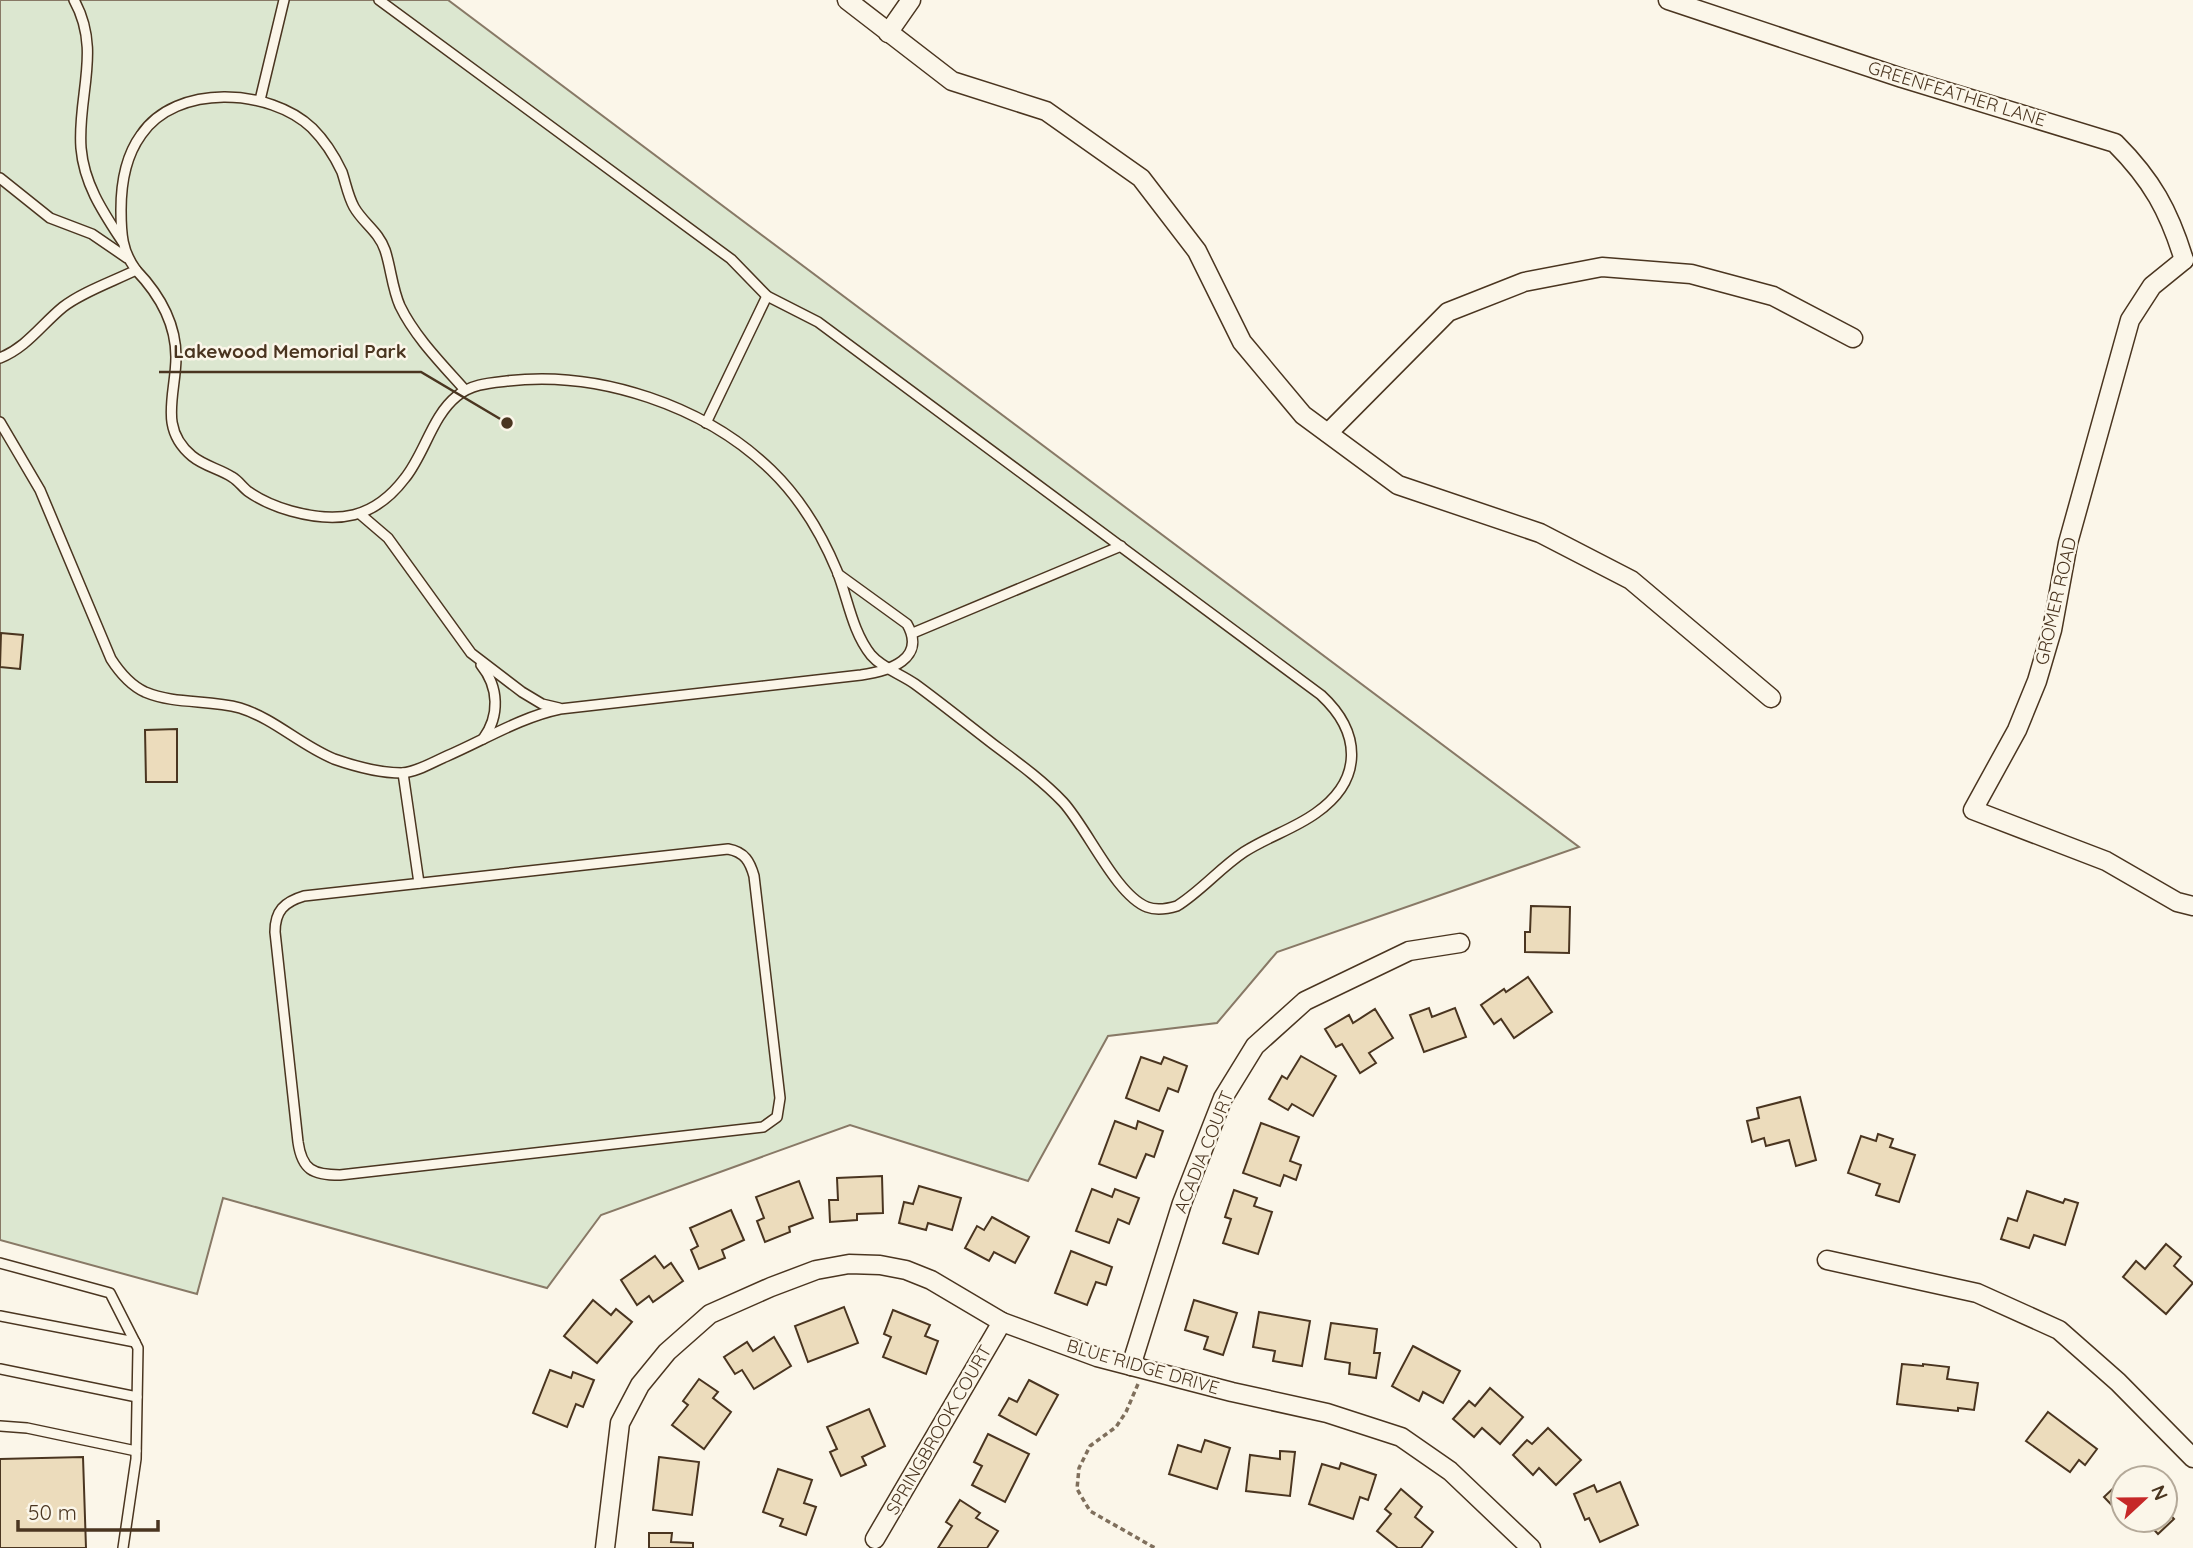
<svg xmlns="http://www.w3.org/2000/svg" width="2193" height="1548" font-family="Quicksand,sans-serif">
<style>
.green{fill:#dce7d0;stroke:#887966;stroke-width:2}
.building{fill:#ecdcbc;stroke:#4a3520;stroke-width:2}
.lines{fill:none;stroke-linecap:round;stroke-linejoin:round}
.lane-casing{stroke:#4a3520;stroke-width:12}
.street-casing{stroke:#4a3520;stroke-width:21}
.path{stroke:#7f6f5c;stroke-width:3.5;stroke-dasharray:5 3.5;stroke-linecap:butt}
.lane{stroke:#fbf6e9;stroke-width:9}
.street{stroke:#fbf6e9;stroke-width:18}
.labels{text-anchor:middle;stroke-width:5;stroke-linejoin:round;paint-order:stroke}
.street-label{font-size:18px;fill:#4a3520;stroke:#fbf6e9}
.leader{fill:none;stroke:#4a3520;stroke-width:2.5}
.callout-dot{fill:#4a3520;stroke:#fbf6e9;stroke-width:2.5}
.callout-label{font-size:19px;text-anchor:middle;font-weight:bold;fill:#4a3520;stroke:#fbf6e9;stroke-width:5;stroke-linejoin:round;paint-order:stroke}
</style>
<rect width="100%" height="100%" fill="#fbf6e9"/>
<path class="green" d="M0 0H448L1579 847 1277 952 1217 1023 1108 1036 1028 1181 850 1125 601 1215 547 1288 223 1198 197 1294 0 1240Z"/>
<g class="building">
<path d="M1 633 23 635 20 669 0 667Z"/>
<path d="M177 729V782H146L145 730Z"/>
<path d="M1531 906 1570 907 1569 953 1525 952V932H1530Z"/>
<path d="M1528 977 1552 1012 1514 1038 1501 1019 1494 1024 1481 1005 1504 989 1506 992Z"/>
<path d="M1429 1008 1432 1017 1455 1008 1466 1037 1424 1052 1410 1015Z"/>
<path d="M1375 1009 1393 1038 1369 1053 1376 1063 1360 1073 1342 1044 1336 1047 1325 1029 1349 1015 1353 1023Z"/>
<path d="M1301 1056 1336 1076 1313 1116 1292 1104 1288 1110 1269 1099 1282 1076 1287 1079Z"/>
<path d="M1141 1057 1161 1064 1164 1057 1187 1066 1178 1092 1168 1088 1159 1111 1126 1098Z"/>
<path d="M1800 1097 1816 1160 1796 1166 1789 1140 1766 1146 1764 1138 1752 1142 1747 1121 1759 1118 1757 1108Z"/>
<path d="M1115 1121 1136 1129 1138 1121 1163 1131 1154 1157 1146 1154 1136 1178 1099 1164Z"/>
<path d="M1261 1123 1299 1137 1290 1161 1301 1165 1296 1180 1284 1175 1280 1186 1243 1173Z"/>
<path d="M1878 1134 1893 1139 1890 1147 1915 1155 1899 1202 1876 1195 1880 1184 1848 1173 1861 1136 1876 1141Z"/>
<path d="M882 1176 883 1213 857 1214V1220L830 1222 829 1200H838L837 1178Z"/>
<path d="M799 1181 813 1218 789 1227 790 1232 765 1242 757 1221 764 1218 756 1197Z"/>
<path d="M919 1186 961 1198 952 1230 928 1223 926 1230 899 1223 904 1202 913 1204Z"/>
<path d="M1092 1189 1112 1197 1115 1189 1139 1198 1129 1224 1118 1219 1109 1243 1076 1231Z"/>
<path d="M1234 1190 1257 1198 1254 1206 1272 1212 1258 1254 1223 1243 1231 1219 1225 1217Z"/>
<path d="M2027 1191 2063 1203 2065 1199 2078 1203 2065 1245 2034 1235 2029 1248 2001 1239 2008 1218 2017 1221Z"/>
<path d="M731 1210 744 1240 722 1250 725 1258 699 1269 691 1250 698 1246 690 1228Z"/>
<path d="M992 1217 1029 1237 1015 1263 994 1252 989 1261 965 1248 977 1226 984 1230Z"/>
<path d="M2166 1244 2181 1257 2174 1266 2193 1283 2166 1314 2123 1277 2136 1261 2145 1269Z"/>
<path d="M1071 1251 1112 1267 1106 1285 1096 1282 1087 1305 1055 1293Z"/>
<path d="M655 1256 664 1268 671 1263 683 1281 653 1302 649 1296 637 1305 621 1280Z"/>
<path d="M593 1300 611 1315 616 1309 632 1322 597 1363 564 1336Z"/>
<path d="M1194 1300 1237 1313 1223 1355 1204 1349 1208 1337 1185 1330Z"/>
<path d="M844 1307 858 1343 808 1362 795 1326Z"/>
<path d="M893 1310 930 1325 925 1336 938 1341 926 1374 883 1357 891 1337 884 1334Z"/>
<path d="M1259 1312 1310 1321 1302 1366 1273 1361 1275 1351 1253 1347Z"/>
<path d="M1331 1323 1377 1329 1374 1353H1380L1376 1378 1349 1374 1350 1363 1325 1359Z"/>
<path d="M774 1337 791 1366 754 1389 742 1370 735 1374 724 1357 747 1342 753 1351Z"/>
<path d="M1413 1346 1460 1371 1443 1403 1423 1392 1419 1401 1392 1386Z"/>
<path d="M1902 1364 1923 1366V1364L1949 1367 1947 1379 1978 1383 1974 1410 1958 1408V1411L1897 1404Z"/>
<path d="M550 1370 571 1378 573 1372 594 1380 583 1407 576 1404 567 1427 533 1413Z"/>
<path d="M699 1379 718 1392 713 1398 731 1412 704 1449 672 1425 688 1405 683 1401Z"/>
<path d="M1029 1380 1058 1395 1036 1435 999 1415 1009 1398 1017 1402Z"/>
<path d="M1490 1388 1523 1417 1500 1444 1482 1428 1474 1437 1453 1419 1469 1401 1475 1406Z"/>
<path d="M869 1409 885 1446 862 1457 866 1465 841 1476 830 1452 837 1449 827 1427Z"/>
<path d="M2048 1412 2097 1449 2085 1465 2079 1460 2070 1472 2026 1441Z"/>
<path d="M1548 1428 1581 1460 1556 1485 1539 1468 1533 1475 1513 1455 1527 1440 1532 1444Z"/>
<path d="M988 1434 1029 1454 1005 1502 972 1485 982 1466 974 1462Z"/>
<path d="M1205 1440 1230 1448 1217 1489 1169 1474 1178 1445 1201 1452Z"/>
<path d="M1280 1451 1295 1452 1290 1496 1246 1491 1250 1455 1280 1459Z"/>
<path d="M83 1457 86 1548H0V1459Z"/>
<path d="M659 1457 699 1462 692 1515 653 1510Z"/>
<path d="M1341 1463 1376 1475 1368 1500 1360 1497 1353 1519 1309 1504 1322 1464 1339 1469Z"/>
<path d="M778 1469 812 1480 804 1503 816 1507 806 1535 780 1526 783 1519 763 1512Z"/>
<path d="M2123 1479V1517L2104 1497Z"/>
<path d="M1620 1482 1638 1525 1600 1542 1589 1518 1585 1520 1574 1494 1594 1485 1597 1492Z"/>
<path d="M1401 1489 1422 1507 1415 1517 1433 1532 1421 1548H1398L1377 1531 1391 1514 1385 1509Z"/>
<path d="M960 1500 980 1513 976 1518 998 1531 987 1548H938L952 1526 946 1522Z"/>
<path d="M2165 1509 2174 1519 2158 1534 2145 1520H2165Z"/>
<path d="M649 1533H672L671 1542 693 1543V1548H649Z"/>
</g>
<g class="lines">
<defs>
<g id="lane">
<path d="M74 0C102 50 77 96 81 148 84 184 103 212 122 241"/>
<path d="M260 100 284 0"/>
<path d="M0 178 50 218 92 234 127 258"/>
<path d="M136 270C159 294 176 323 176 357 176 394 158 428 192 456 204 466 220 469 232 477 239 481 243 488 249 492 262 501 277 507 291 511 338 524 374 519 405 478 425 453 432 416 457 396 472 384 489 383 507 381 599 370 705 406 771 470 800 498 822 535 837 571 848 599 852 631 871 655 882 668 901 674 915 684 941 703 967 724 993 744 1017 762 1042 780 1063 802 1087 828 1116 895 1147 907 1157 911 1167 909 1177 906 1201 891 1220 868 1244 852 1267 837 1294 829 1316 813 1363 780 1362 733 1321 695L818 322 767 296 731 259 379 0"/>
<path d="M0 358C27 347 41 325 63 307 82 292 114 281 136 270 122 251 121 234 121 210 121 183 125 157 141 135 176 83 270 88 312 128 324 140 335 157 342 172 346 184 348 196 354 207 363 223 379 232 385 250 391 268 392 288 400 306 415 337 442 364 465 390"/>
<path d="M0 422 40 490 111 659C120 673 130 685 145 692 176 705 209 699 240 708 275 719 300 745 334 759 354 766 381 773 402 773 417 772 433 762 447 756 484 740 521 717 560 709L861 675C889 671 927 659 907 624L838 574"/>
<path d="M706 423 767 296"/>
<path d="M360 514 388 538 471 653 522 692 542 704 559 708"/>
<path d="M913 633 1121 546"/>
<path d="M481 665C499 687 500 716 483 739"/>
<path d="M403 773 419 883"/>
<path d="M728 849C745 852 750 862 754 876L780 1098 777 1117 763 1127 340 1175C313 1175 302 1170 298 1142L275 932C275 911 284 902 304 896Z"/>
<path d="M0 1263 110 1293 138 1348 136 1459 123 1548"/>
<path d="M0 1316 135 1342"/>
<path d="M0 1369 137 1397"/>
<path d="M0 1426 27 1428 136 1451"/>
</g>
<g id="street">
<path d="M847 0 952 81 1046 111 1141 178 1197 251 1242 342 1303 415 1398 485 1540 533 1631 580 1771 698"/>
<path d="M1668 0 1902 78 2115 143C2152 180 2169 211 2184 260"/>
<path d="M888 33 911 0"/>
<path d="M2184 260 2152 286 2130 320 2068 543 2052 630 2037 681 2017 730 1973 810 2106 861 2177 902 2193 906"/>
<path d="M1328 433 1448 312 1524 282 1602 267 1691 274 1773 296 1853 338"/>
<path d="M1827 1260 1977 1293 2059 1330 2118 1382 2193 1458"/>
<path d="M1131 1366 1182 1203 1223 1098 1255 1046 1305 1001 1409 951 1460 943"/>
<path d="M875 1539 1002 1322"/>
<path d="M605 1548 620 1423 640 1385 667 1352 710 1314 771 1287 816 1270 849 1264 880 1265 906 1270 931 1280 1002 1322 1097 1357 1232 1392 1327 1413 1401 1437 1450 1471 1531 1548"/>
</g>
</defs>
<use href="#lane" class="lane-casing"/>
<use href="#street" class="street-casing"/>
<path class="path" d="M1138 1384 1126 1412 1116 1427 1090 1446 1079 1468 1077 1489 1090 1511 1155 1548"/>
<use href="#lane" class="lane"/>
<use href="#street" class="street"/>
</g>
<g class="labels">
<g class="street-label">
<text transform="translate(1957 94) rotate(17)" y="6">GREENFEATHER LANE</text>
<text transform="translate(2056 601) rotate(-77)" y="6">GROMER ROAD</text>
<text transform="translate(1204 1152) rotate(-68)" y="6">ACADIA COURT</text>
<text transform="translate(1143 1367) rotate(16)" y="6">BLUE RIDGE DRIVE</text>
<text transform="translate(939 1430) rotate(-60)" y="6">SPRINGBROOK COURT</text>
</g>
</g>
<path class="leader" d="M507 423L421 372H159"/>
<circle class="callout-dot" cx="507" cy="423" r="7"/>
<g class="callout-label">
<text x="290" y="358">Lakewood Memorial Park</text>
</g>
<g transform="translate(2144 1499) rotate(68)"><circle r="33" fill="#fbf6e9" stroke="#b4a999" stroke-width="2"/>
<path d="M0-5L12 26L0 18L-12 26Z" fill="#c62828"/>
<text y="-10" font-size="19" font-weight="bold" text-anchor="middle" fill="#4a3520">N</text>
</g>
<path d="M18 1520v10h140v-10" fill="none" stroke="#4a3520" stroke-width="3.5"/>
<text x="28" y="1520" font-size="21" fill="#4a3520" stroke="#fbf6e9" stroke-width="5" paint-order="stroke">50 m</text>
</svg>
